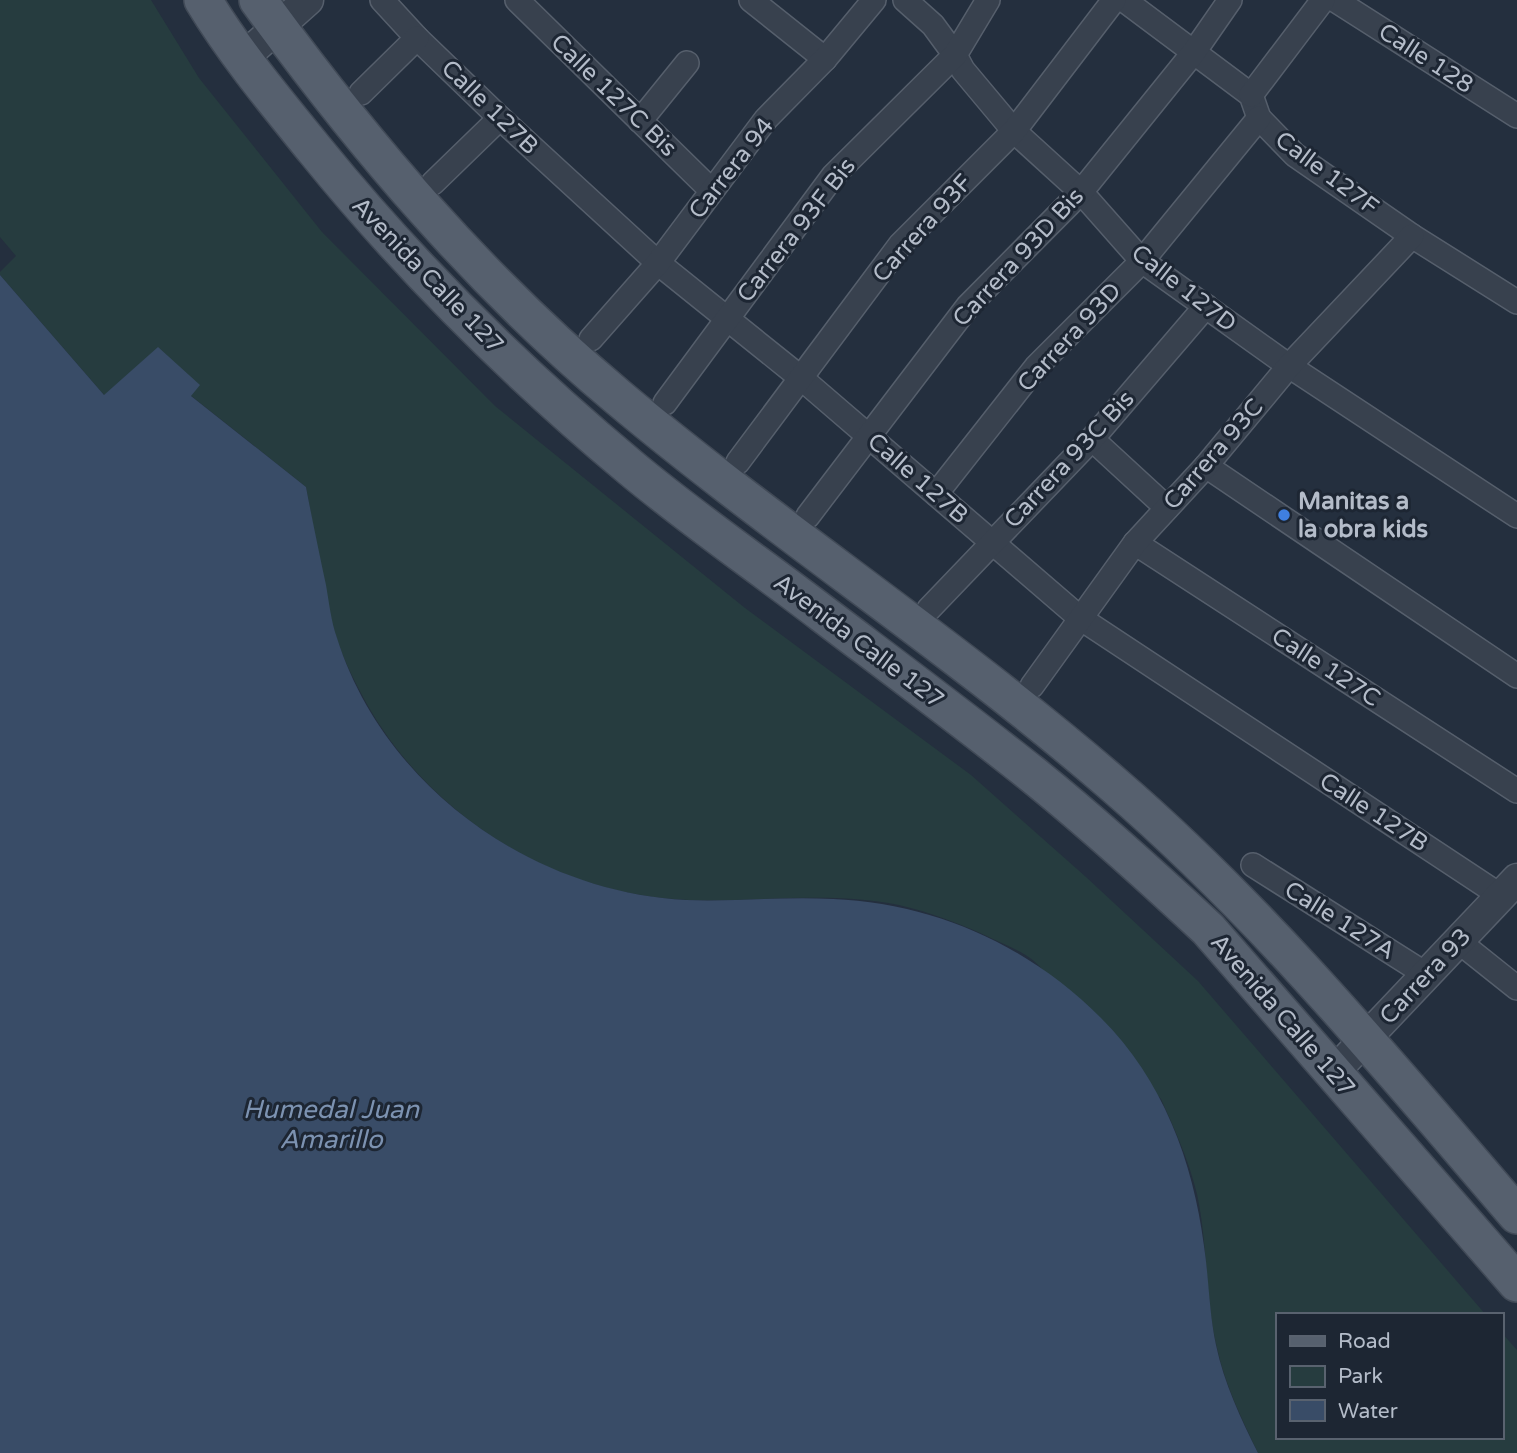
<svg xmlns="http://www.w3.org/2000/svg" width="1517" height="1453" font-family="'Varela Round',sans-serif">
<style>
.green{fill:#263c3f}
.water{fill:#394c67}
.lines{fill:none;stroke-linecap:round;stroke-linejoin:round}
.minor-casing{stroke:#565f6c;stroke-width:26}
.tertiary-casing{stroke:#565f6c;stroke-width:33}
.primary-casing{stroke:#414a57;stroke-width:40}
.minor{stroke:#38414e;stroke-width:23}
.tertiary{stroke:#38414e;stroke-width:30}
.primary{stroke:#56606e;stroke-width:37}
.shop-dot{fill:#3f7fe0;stroke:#1d2633;stroke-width:2.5}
.labels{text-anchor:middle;stroke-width:6;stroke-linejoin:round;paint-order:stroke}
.street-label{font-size:24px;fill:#b4bcc9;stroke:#1d2633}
.poi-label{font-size:24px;font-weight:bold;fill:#b4bcc9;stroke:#1d2633;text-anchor:start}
.water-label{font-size:26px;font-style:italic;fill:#7c92b1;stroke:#1d2633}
</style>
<rect width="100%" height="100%" fill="#242f3e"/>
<path class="green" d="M0 0H151L199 78 322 232 495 406 745 608 971 775 1086 877 1198 981 1486 1315H1277V1437H1501V1332L1517 1350V1453H1258C1242 1419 1225 1385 1217 1348 1205 1298 1208 1245 1197 1194 1189 1161 1175 1130 1161 1099 1132 1067 1102 1036 1073 1004 1060 990 1048 974 1034 961 1023 952 1006 945 993 939 964 925 930 912 899 905 830 891 758 902 689 900 553 895 425 814 362 695 352 676 342 656 336 636 322 590 315 534 306 487L190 395 199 385 104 395 0 275V272L16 256 0 237Z"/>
<path class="water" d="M0 275 104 395 158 347 200 385 191 396 306 487C312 519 319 552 326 585 329 602 331 621 337 638 384 787 532 892 686 900 735 902 784 896 833 899 935 903 1029 946 1101 1018 1163 1080 1193 1161 1204 1246 1209 1279 1209 1312 1216 1345 1224 1383 1241 1419 1258 1453H0Z"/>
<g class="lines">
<defs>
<g id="minor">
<path d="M382 0 417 38 500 118 658 263 801 378 1080 618 1501 896"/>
<path d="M517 0 711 190"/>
<path d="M751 0 825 59"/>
<path d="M905 0 933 25 955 55 963 70 1014 131 1081 192 1142 261 1289 366 1517 516"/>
<path d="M1124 0 1251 95 1259 118 1295 155 1412 236 1517 302"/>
<path d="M1335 0 1517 116"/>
<path d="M361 93 417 38"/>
<path d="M1251 95 1323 0"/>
<path d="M640 121 687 63"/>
<path d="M433 183 500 118"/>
<path d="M591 339 658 263 766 119 825 59 874 0"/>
<path d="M665 403 833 176 955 55 988 0"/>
<path d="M1092 439 1167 508"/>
<path d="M738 462 900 245 1014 131 1114 0"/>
<path d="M1206 466 1517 676"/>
<path d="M936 494 1036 367 1142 261 1259 118"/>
<path d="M808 516 968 306 1081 192 1194 52 1230 0"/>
<path d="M1135 543 1517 791"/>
<path d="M929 609 1092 439 1206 306"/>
<path d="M1032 686 1135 543 1206 466 1289 366 1412 236"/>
<path d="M1253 865 1427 975"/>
<path d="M1458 941 1517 988"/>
</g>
<g id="tertiary">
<path d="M243 58 308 0"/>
<path d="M1334 1072 1517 879"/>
</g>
<g id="primary">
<path d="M203 0C235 53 276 102 315 150 409 266 516 372 631 468 692 519 759 565 823 614 893 667 963 719 1032 774 1093 823 1151 876 1208 929L1517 1283"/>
<path d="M258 0C364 146 480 282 619 398 779 532 955 647 1113 784 1262 912 1389 1066 1517 1215"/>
</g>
</defs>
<use href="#minor" class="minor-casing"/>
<use href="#tertiary" class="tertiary-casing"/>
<use href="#primary" class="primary-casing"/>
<use href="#minor" class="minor"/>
<use href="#tertiary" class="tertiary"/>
<use href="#primary" class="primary"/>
</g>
<circle class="shop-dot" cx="1284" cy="515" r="7"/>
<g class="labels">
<g class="street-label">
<text transform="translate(1426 58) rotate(33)" y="8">Calle 128</text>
<text transform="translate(614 95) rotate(44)" y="8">Calle 127C Bis</text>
<text transform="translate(490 107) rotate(44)" y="8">Calle 127B</text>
<text transform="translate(731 168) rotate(-52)" y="8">Carrera 94</text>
<text transform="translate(1327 173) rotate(37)" y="8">Calle 127F</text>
<text transform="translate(922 228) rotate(-48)" y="8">Carrera 93F</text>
<text transform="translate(796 230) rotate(-52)" y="8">Carrera 93F Bis</text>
<text transform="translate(1018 257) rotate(-47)" y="8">Carrera 93D Bis</text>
<text transform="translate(428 275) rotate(46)" y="8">Avenida Calle 127</text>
<text transform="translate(1184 288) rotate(38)" y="8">Calle 127D</text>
<text transform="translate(1069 337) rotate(-47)" y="8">Carrera 93D</text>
<text transform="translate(1213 454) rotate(-49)" y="8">Carrera 93C</text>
<text transform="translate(1069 459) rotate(-47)" y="8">Carrera 93C Bis</text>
<text transform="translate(918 478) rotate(41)" y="8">Calle 127B</text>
<text transform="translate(859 641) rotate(37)" y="8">Avenida Calle 127</text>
<text transform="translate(1326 667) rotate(33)" y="8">Calle 127C</text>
<text transform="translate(1374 812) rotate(33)" y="8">Calle 127B</text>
<text transform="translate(1340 920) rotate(32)" y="8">Calle 127A</text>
<text transform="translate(1425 976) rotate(-47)" y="8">Carrera 93</text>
<text transform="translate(1283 1015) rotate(49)" y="8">Avenida Calle 127</text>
</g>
<g class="poi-label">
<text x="1298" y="509">Manitas a<tspan x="1298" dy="28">la obra kids</tspan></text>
</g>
<g class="water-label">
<text x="331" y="1118">Humedal Juan<tspan x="331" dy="30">Amarillo</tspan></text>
</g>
</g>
<rect x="1276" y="1313" width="228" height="126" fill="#1d2633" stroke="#59626f" stroke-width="2"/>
<rect x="1290" y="1336" width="35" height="10" fill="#56606e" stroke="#59626f" stroke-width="2"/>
<text x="1338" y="1348" font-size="21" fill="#b4bcc9">Road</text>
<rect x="1290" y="1366" width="35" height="21" fill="#263c3f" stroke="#59626f" stroke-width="2"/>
<text x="1338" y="1383" font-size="21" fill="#b4bcc9">Park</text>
<rect x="1290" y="1400" width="35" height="21" fill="#394c67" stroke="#59626f" stroke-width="2"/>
<text x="1338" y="1418" font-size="21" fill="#b4bcc9">Water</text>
</svg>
